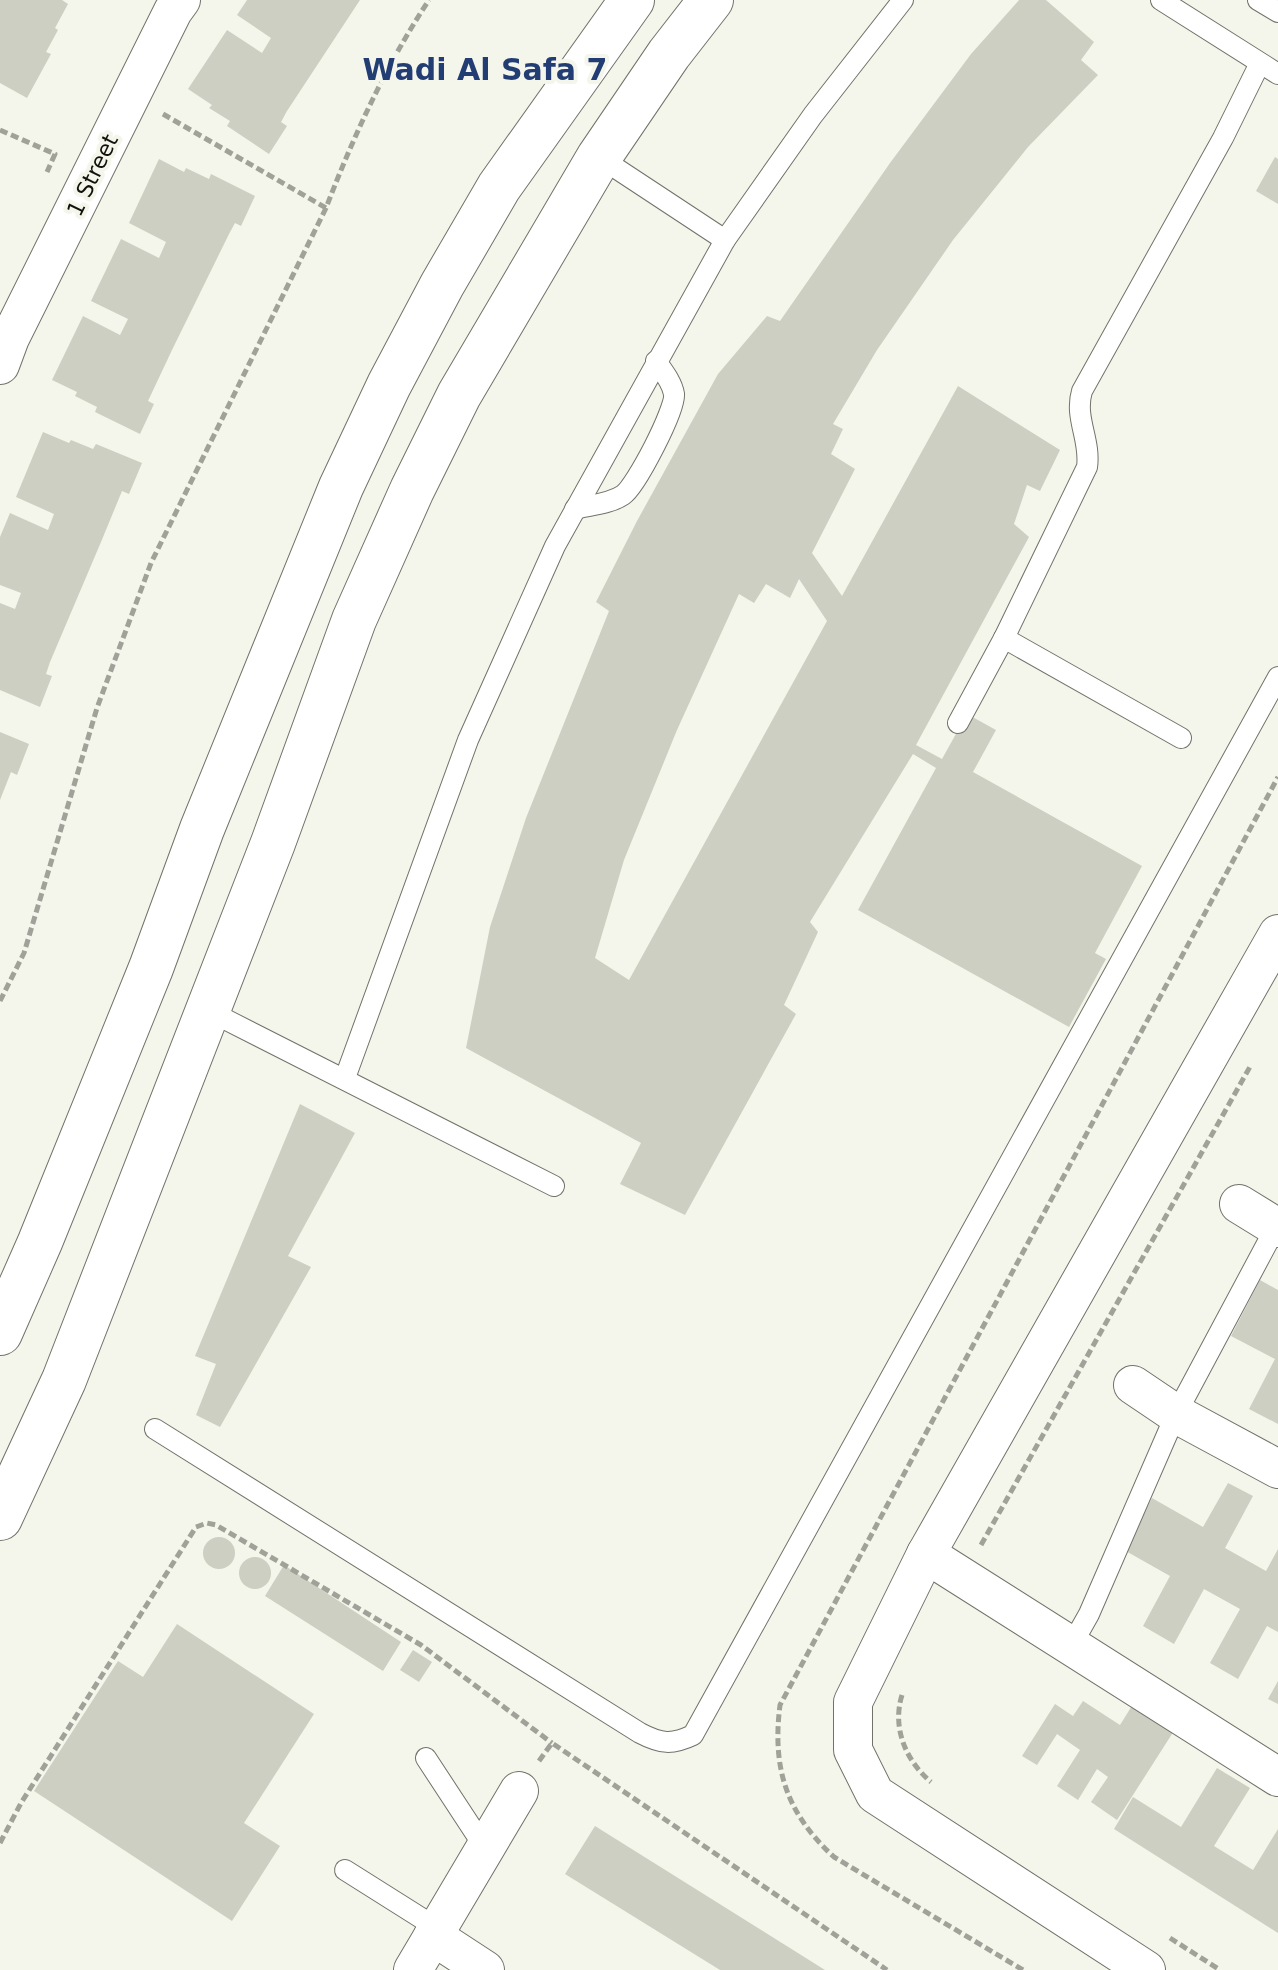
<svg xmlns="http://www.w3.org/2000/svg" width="1278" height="1970" font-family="'DejaVu Sans',sans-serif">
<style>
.building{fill:#cdcfc3;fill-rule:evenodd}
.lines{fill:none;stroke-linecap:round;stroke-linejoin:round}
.service-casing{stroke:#717369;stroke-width:22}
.minor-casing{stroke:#717369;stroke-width:40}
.tertiary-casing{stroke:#717369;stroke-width:46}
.path{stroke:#a0a198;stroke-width:5;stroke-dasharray:8 4;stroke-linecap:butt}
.service{stroke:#fff;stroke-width:20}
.minor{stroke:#fff;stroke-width:38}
.tertiary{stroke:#fff;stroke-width:44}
.labels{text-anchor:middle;stroke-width:8;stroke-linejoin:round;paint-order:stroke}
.street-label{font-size:22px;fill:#11110d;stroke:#f5f6eb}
.district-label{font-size:30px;font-weight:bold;fill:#223c74;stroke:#f5f6eb}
</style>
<rect width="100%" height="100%" fill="#f5f6eb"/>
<g class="building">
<path d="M0 0H62L68 4 55 28 58 30 46 52 51 54 27 98 0 83Z"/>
<path d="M247 0H360L287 111 281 122 287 126 269 154 227 126 230 121 209 108 212 105 188 89 227 30 262 53 271 38 237 15Z"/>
<path d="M1019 0H1046L1094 42 1081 60 1098 75 1028 147 953 240 877 350 833 424 843 429 831 454 855 469 812 553 842 596 958 386 1060 450 1040 491 1027 485 1014 524 1029 537 916 745 942 759 967 714 996 730 973 772 1142 866 1095 953 1106 959 1069 1027 858 910 936 768 913 754 810 922 818 932 784 1005 796 1014 685 1215 620 1184 641 1143 466 1048 490 927 526 818 609 611 596 602 637 521 718 374 767 316 780 321 890 163 971 54ZM799 579 827 621 629 980 595 958 624 860 677 730 739 594 754 603 766 584 790 598Z"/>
<path d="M1275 157 1278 159V204L1256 191Z"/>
<path d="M159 159 184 172 186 168 209 179 211 174 255 196 241 226 235 223 229 234 172 350 148 401 154 404 140 434 95 412 97 407 75 396 77 392 52 380 83 316 120 335 128 319 91 301 121 239 159 258 166 242 129 223Z"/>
<path d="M43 432 69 443 71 440 93 449 96 444 142 463 129 494 122 491 101 542 50 662 46 674 52 676 40 707 0 690V603L15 609 21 593 0 585V537L10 513 48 530 54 514 16 497Z"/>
<path d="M0 732 29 744 17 775 11 772 0 800Z"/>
<path d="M300 1104 355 1133 288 1256 311 1267 220 1427 196 1415 216 1364 195 1356Z"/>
<path d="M1260 1280 1278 1290V1424L1249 1409 1275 1359 1231 1336Z"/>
<path d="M1228 1483 1253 1496 1225 1548 1266 1571 1278 1549V1632L1267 1626 1238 1679 1210 1663 1240 1609 1204 1589 1174 1644 1143 1626 1170 1576 1124 1550 1152 1498 1203 1527Z"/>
<circle cx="219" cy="1553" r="16"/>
<circle cx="255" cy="1573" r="16"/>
<path d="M284 1565 401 1642 383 1671 265 1596Z"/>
<path d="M177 1624 314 1714 244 1823 280 1846 232 1921 34 1791 118 1661 143 1677Z"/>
<path d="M413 1650 432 1662 419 1682 400 1670Z"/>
<path d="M1278 1681V1704L1268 1699Z"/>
<path d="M1138 1696 1179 1723 1117 1820 1091 1802 1108 1777 1097 1769 1078 1800 1057 1786 1080 1750 1057 1734 1037 1765 1022 1756 1055 1704 1073 1716 1083 1701 1120 1725Z"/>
<path d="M1217 1768 1250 1788 1214 1846 1253 1870 1278 1829V1933L1114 1829 1133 1797 1181 1827Z"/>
<path d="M595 1826 825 1970H720L565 1874Z"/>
</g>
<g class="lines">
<defs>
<g id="service">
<path d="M1161 0 1278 74"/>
<path d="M1258 0 1278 12"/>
<path d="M599 157 725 240"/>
<path d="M575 509C590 505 610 504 623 495 636 486 676 409 674 394 672 382 663 371 656 361"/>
<path d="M1004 638 1181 738"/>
<path d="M958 723 1004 638 1087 467C1091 440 1074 418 1082 391L1223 138 1260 63"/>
<path d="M207 1010 554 1186"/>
<path d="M345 1078 468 740 555 546 725 240 813 115 903 0"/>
<path d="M155 1429 640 1733C661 1744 672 1745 693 1735L1278 677"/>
<path d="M1071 1646 1089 1614 1176 1414 1278 1223"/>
<path d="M426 1758 485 1848"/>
<path d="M345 1870 437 1928"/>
</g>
<g id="minor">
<path d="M0 365 10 338 173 11 181 0"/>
<path d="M1239 1204 1278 1228"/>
<path d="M1133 1385 1176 1414 1278 1469"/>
<path d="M926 1554 1278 1777"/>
<path d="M433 1936 485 1970"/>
<path d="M413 1970 519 1791"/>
<path d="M1146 1970 875 1794 853 1750V1702L926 1554 1278 934"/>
</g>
<g id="tertiary">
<path d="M0 1333 40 1242 151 968 202 829 341 487 389 385 442 285 499 187 632 0"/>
<path d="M0 1518 64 1380 273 843 354 620 412 490 459 395 599 157 669 54 711 0"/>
</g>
</defs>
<use href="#service" class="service-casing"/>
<use href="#minor" class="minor-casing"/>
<use href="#tertiary" class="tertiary-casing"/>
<g class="path">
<path d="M163 114 326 208"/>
<path d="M0 130 55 154 47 172"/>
<path d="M0 1001 24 953 97 708 151 563 326 208C354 135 386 65 429 0"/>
<path d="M981 1545 1251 1065"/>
<path d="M902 1695C892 1727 905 1760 931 1782"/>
<path d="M539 1761 552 1743 887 1970"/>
<path d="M0 1843 21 1803 196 1527 207 1523 216 1525 421 1645 552 1743"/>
<path d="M1170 1938 1220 1970"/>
<path d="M1023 1970 834 1857C786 1813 772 1768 780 1705L1278 777"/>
</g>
<use href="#service" class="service"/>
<use href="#minor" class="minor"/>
<use href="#tertiary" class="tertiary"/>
</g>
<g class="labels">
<g class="street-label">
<text transform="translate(92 175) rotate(-64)" y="8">1 Street</text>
</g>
<g class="district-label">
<text x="485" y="80">Wadi Al Safa 7</text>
</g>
</g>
</svg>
